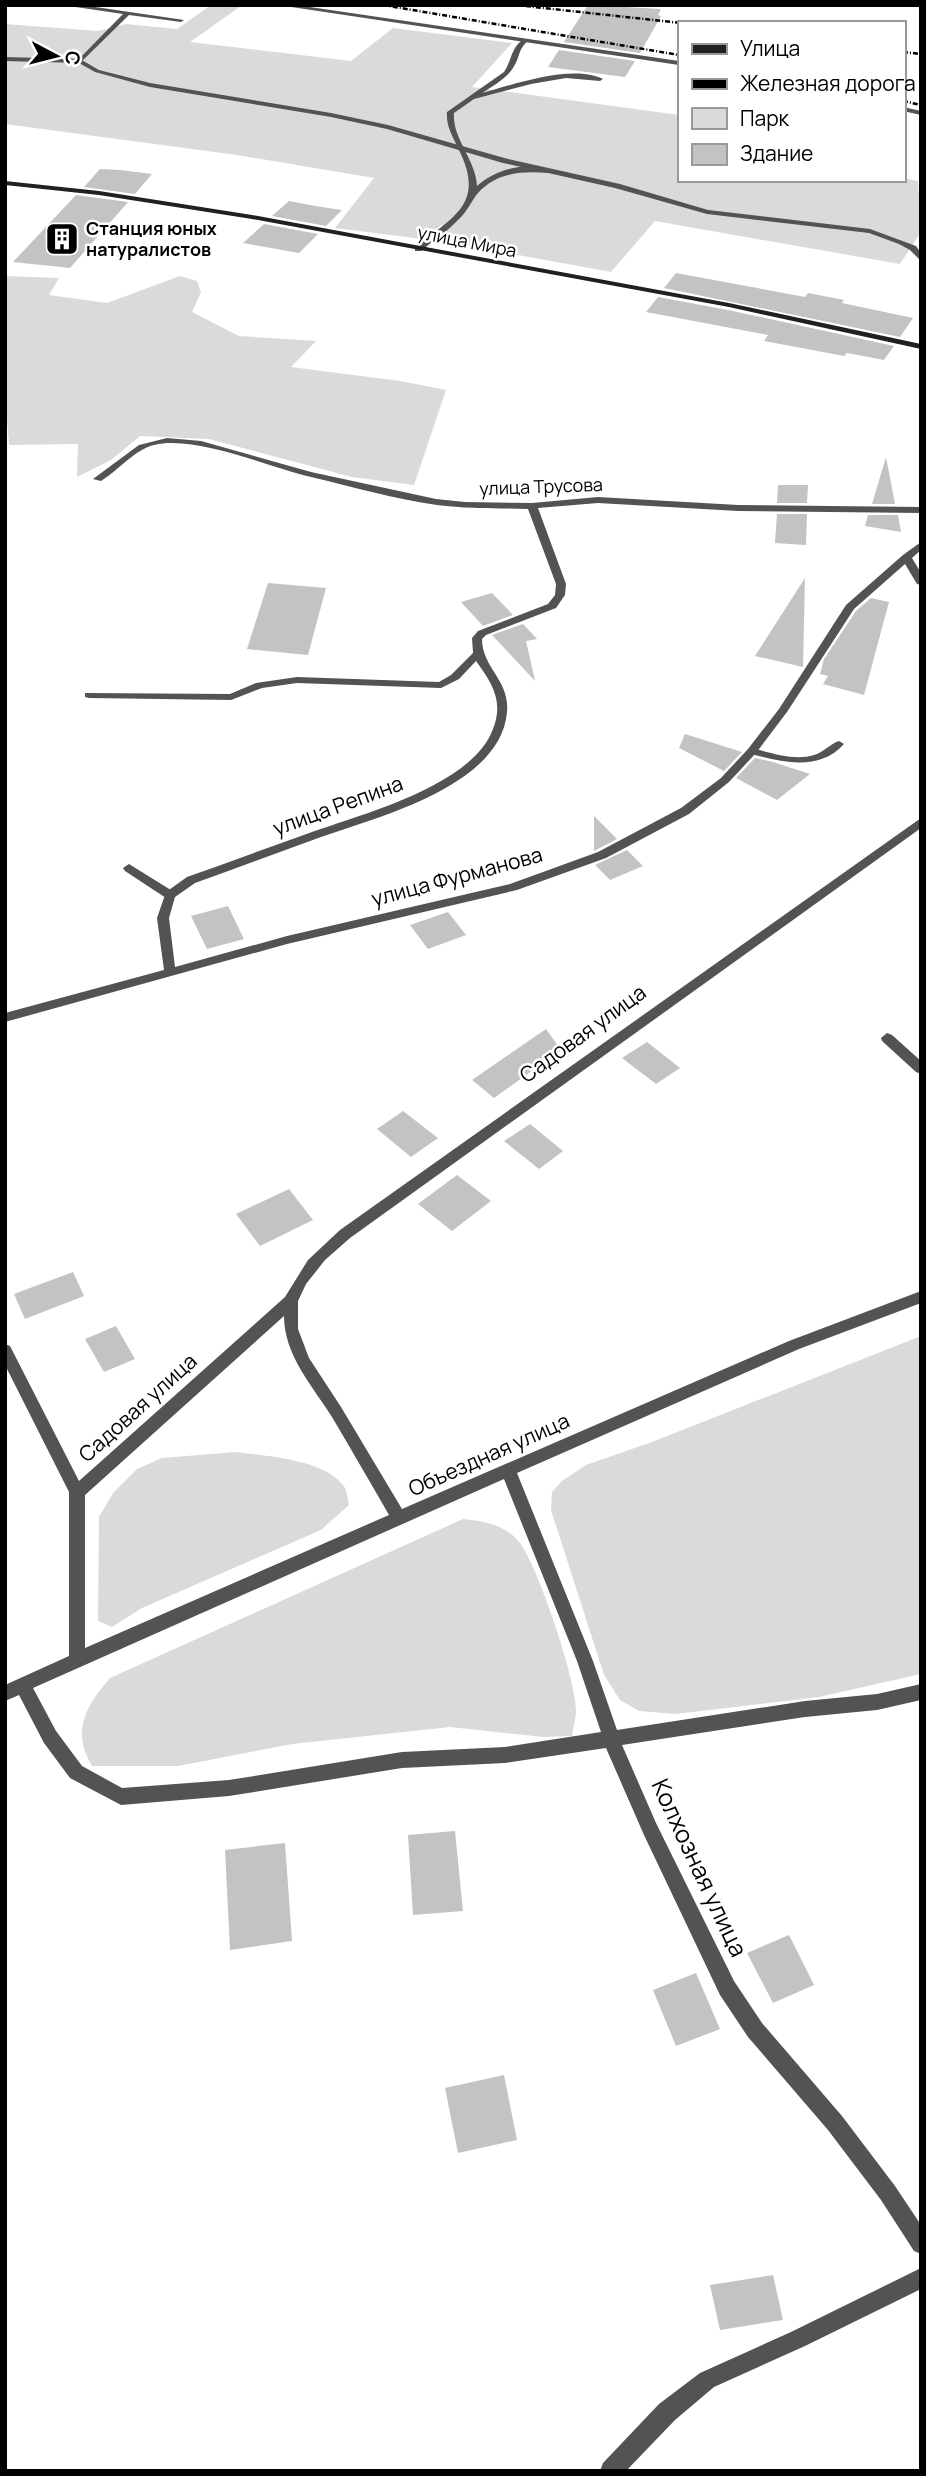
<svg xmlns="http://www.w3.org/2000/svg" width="926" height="2476" font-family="Manrope,sans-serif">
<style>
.green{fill:#dadada}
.building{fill:#c3c3c3}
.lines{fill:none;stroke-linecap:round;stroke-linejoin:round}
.lane{fill:#535353;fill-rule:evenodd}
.street{fill:#535353;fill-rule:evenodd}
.secondary{fill:#202020;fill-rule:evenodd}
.rail{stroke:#000;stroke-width:2.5;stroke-dasharray:5 2 1 2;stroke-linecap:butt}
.labels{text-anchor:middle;stroke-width:5;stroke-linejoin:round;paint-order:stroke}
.far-poi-label{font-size:18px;font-weight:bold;fill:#000;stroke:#fff;text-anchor:start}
.far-street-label{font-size:18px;fill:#000;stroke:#fff}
.street-label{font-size:21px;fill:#000;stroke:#fff}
.near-street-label{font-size:24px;fill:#000;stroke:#fff}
</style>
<rect width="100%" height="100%" fill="#fff"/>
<g class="green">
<path d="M211 5 241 6 190 42 351 61 393 28 512 43 472 87 679 115V180L903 178 918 181 921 232 900 264 655 221 611 272 458 244 447 234 442 225 422 239 335 228 374 178 237 155 5 124V24L98 31 126 24 177 29Z"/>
<path d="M5 276 59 278 49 295 107 303 180 276 197 281 201 292 192 312 239 336 316 341 291 367 400 381 446 390 414 485 352 477 209 439 140 436 111 460 77 477 78 444 9 445 5 392Z"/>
<path d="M921 1336V1674L819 1697 676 1714 639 1711 620 1700 604 1675 551 1510 552 1492 562 1481 586 1465 652 1442Z"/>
<path d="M235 1452C265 1456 323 1459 343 1485 347 1489 348 1500 349 1505L321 1530 142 1608 112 1627 98 1621 99 1517 113 1493 137 1469 162 1458Z"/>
<path d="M463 1519C484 1521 506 1525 520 1543 538 1567 576 1680 576 1710 576 1718 573 1728 572 1736L544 1737 450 1727 292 1744 178 1766H92C71 1731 86 1706 110 1678Z"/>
</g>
<g class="building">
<path d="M588 5 661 9 658 15 661 16 640 53 564 42Z"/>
<path d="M559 50 635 61 625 77 548 67Z"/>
<path d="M100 169 120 170 152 174 135 194 84 187Z"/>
<path d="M76 195 128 202 70 268 13 262Z"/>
<path d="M289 201 315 206 342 210 326 226 272 216Z"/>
<path d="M264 224 318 234 299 253 243 243Z"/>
<path d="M676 273 805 297 808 293 844 300 842 303 913 318 900 337 664 288Z"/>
<path d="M658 297 728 310 894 346 884 360 847 353 844 356 764 341 768 335 646 312Z"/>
<path d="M886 457 895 504H872Z"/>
<path d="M778 485H808L807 503H777Z"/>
<path d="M777 514H807L806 545 775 543Z"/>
<path d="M868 515H898L901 532 865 526Z"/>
<path d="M805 578 803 667 755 656Z"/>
<path d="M268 583 326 588 308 655 247 649Z"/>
<path d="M492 593 513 615 483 626 461 602Z"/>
<path d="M871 598 889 602 864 695 823 684 828 676 820 674 824 659 856 611Z"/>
<path d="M523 624 537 639 526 641 535 681 492 635Z"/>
<path d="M685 734 742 752 724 771 679 748Z"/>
<path d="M755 758 773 762 810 774 777 800 736 778Z"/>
<path d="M594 816 617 839 594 851Z"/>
<path d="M627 850 643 866 610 880 595 865Z"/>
<path d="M228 906 244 939 207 949 191 916Z"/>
<path d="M448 912 466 935 428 949 410 925Z"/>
<path d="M546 1029 561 1050 494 1098 472 1080Z"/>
<path d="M647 1042 680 1068 656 1084 622 1058Z"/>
<path d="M403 1111 438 1138 411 1157 377 1129Z"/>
<path d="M530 1124 563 1151 539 1169 504 1141Z"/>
<path d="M457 1175 491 1201 452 1231 418 1204Z"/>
<path d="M289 1189 313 1220 260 1246 236 1214Z"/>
<path d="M73 1272 84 1296 25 1319 14 1294Z"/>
<path d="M116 1326 135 1359 104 1372 85 1339Z"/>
<path d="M455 1831 463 1911 413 1915 408 1835Z"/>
<path d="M285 1843 292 1941 230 1950 225 1850Z"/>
<path d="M789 1935 814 1985 773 2003 747 1953Z"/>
<path d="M696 1973 720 2029 676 2046 653 1990Z"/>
<path d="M504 2075 517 2140 458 2153 445 2088Z"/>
<path d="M773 2275 783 2320 720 2330 710 2285Z"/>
</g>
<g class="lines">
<g class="lane">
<path d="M62 5H82L184 20 181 22 129 15 80 63 78 60 123 14Z"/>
<path d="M524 39 529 40C517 50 521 56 513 68 506 79 493 86 482 93 516 84 571 64 603 79L600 81 566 78 531 84 474 99 454 113C452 139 476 160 477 186 495 169 530 160 553 171L549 173C522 171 497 172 478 193 472 200 467 212 459 219 448 231 434 240 421 251H415V247C455 216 486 203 458 148 452 135 446 126 447 112L504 72C512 60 511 47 524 39Z"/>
<path d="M839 741 844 744C819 772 781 762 748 753L747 751 752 748C771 753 795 761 814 755 824 752 830 744 839 741Z"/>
<path d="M129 864 174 892V898H166L125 871 123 868Z"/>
<path d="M887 1033 892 1035 921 1061V1074L916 1072 882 1041 881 1038Z"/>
</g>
<g class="street">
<path d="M278 5H296L679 61V65Z"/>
<path d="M5 57 80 59 99 70 150 83 331 113 388 125 508 159 620 184 708 210 870 229 916 246 921 253V261L910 250 899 244 869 233 707 214 615 188 503 163 387 129 331 117 150 87 95 72 79 63 5 61Z"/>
<path d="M903 107 921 111V115L903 111Z"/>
<path d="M167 438 201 441 311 472 436 499 465 502 532 503 598 497 738 505 921 507V513L738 511 598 503 538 508 566 584 565 595 556 608 486 635 482 639C482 668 510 680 507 712 501 786 378 817 321 837 279 852 237 868 195 883L175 897 169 918 175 967 287 936 510 884 598 852 681 808 721 778 748 749 779 709 846 605 903 555 921 542V550L912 558 921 573V585L917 584 905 564 854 609 787 712 756 753 729 782 689 814 606 858 517 890 287 944 5 1022V1013L164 970 157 918 166 892 187 877C229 862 270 847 312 832 363 814 473 785 493 729 504 701 492 683 476 661L459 679 441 688 297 683 262 688 231 700 89 698 85 697V693L230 694 256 683 297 677 439 682 451 675 473 653 472 638 478 631 548 604 555 595 556 584 528 509C498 508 467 509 437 505 395 499 353 487 311 477 268 467 196 435 154 445 134 450 119 470 101 481L93 479 139 445Z"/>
<path d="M921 818V828L350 1238 325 1260 306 1284 298 1301V1329L309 1358 341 1407 402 1509 789 1341 921 1291V1303L799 1349 517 1473 593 1661 617 1730 805 1701 877 1694 921 1684V1700L877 1710 805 1717 622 1745 656 1823 734 1981 762 2023 842 2116 895 2186 921 2225V2254L914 2251 881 2200 828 2130 748 2037 720 1995 644 1835 606 1748 505 1763 402 1768 229 1796 121 1805 70 1778 44 1743 19 1695 5 1701V1685L69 1656V1492L5 1365V1344L10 1346 79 1481 285 1297 308 1260 340 1230ZM284 1316C284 1355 312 1385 332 1417 351 1449 370 1482 389 1515L85 1648V1495ZM504 1479 577 1661 601 1732 505 1747 402 1752 229 1780 122 1788 82 1766 56 1731 33 1688Z"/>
<path d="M921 2268V2289L805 2346 714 2387 675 2420 626 2471H600L603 2463 659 2404 700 2373 791 2332Z"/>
</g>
<path class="secondary" d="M5 181 99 191 252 215 729 303 921 344V349L729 307 252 219 99 195 5 185Z"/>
<g class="rail">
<path d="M383 5 679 55"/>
<path d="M516 5 681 23"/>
<path d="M722 22 729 23"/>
<path d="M903 52 921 54"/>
<path d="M903 101 921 105"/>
</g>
</g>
<defs>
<symbol id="building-square" viewBox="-11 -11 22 22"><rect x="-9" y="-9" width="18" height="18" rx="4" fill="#000" stroke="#fff"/><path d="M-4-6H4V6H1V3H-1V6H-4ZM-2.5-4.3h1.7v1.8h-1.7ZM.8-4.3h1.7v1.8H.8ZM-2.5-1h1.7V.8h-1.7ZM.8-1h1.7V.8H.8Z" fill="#fff"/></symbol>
</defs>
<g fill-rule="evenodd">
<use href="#building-square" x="43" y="220" width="38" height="38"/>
</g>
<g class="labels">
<g class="far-poi-label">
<text x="86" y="235">Станция юных<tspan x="86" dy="21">натуралистов</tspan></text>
</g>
<g class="far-street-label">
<text transform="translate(467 242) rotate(11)" y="6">улица Мира</text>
<text transform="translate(541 487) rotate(-2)" y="6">улица Трусова</text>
</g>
<g class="street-label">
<text transform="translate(338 806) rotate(-20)" y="7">улица Репина</text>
<text transform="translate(457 877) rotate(-15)" y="7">улица Фурманова</text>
<text transform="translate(583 1034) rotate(-36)" y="7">Садовая улица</text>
<text transform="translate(138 1408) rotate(-42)" y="7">Садовая улица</text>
<text transform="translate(489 1455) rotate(-24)" y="7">Объездная улица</text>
</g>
<g class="near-street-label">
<text transform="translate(699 1868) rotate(65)" y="8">Колхозная улица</text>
</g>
</g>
<rect width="926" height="2476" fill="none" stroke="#000000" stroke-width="14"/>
<rect x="678" y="21" width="228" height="161" fill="#ffffff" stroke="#999999" stroke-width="2"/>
<rect x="692" y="44" width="35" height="10" fill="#202020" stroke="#999999" stroke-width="2"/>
<text x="740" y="56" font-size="21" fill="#000000">Улица</text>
<rect x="692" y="79" width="35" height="10" fill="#000000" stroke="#999999" stroke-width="2"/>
<text x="740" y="91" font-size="21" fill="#000000">Железная дорога</text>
<rect x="692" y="108" width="35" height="21" fill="#dadada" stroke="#999999" stroke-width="2"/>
<text x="740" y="126" font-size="21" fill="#000000">Парк</text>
<rect x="692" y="144" width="35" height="21" fill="#c3c3c3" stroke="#999999" stroke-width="2"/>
<text x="740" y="161" font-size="21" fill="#000000">Здание</text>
<g transform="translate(56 56) rotate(97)" stroke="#ffffff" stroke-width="5" paint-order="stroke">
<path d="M0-5L12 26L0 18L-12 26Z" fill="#000000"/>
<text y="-10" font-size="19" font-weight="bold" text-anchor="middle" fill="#000000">С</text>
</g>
</svg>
